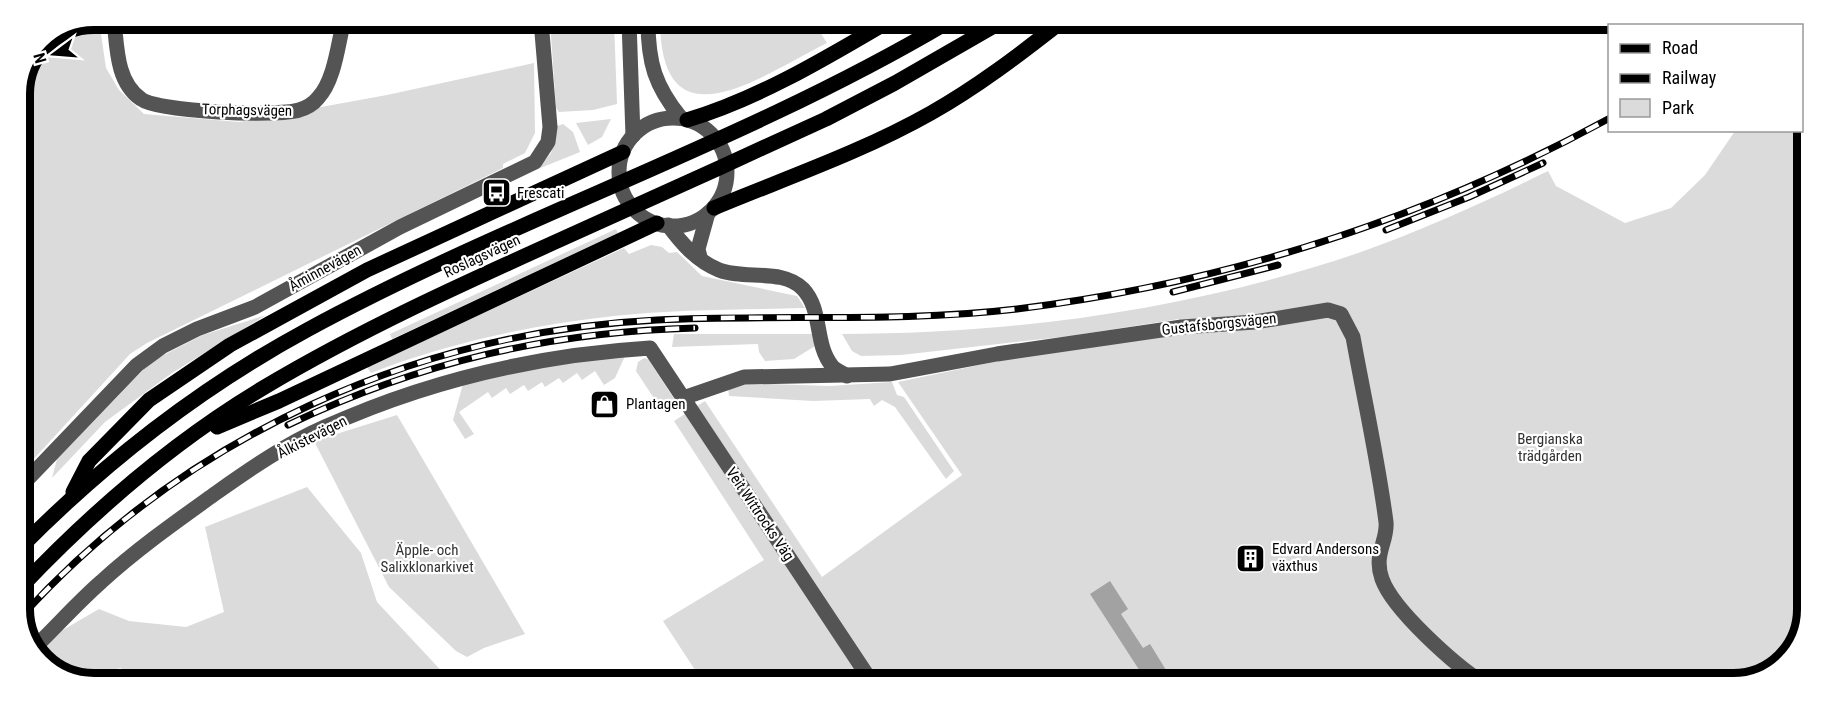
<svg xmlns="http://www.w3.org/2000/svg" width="1827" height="703" font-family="'Roboto Condensed',sans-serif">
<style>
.green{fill:#dbdbdb}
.water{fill:#a2a2a2}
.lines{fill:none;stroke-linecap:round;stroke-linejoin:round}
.minor{stroke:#545454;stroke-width:15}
.major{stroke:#000;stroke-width:15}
.rail-casing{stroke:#000;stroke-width:7}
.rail{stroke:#fff;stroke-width:4.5;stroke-dasharray:14;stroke-linecap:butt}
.labels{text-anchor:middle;stroke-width:4.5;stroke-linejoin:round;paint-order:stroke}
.street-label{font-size:15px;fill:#000;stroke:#fff}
.poi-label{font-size:15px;fill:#000;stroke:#fff;text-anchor:start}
.park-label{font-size:15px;fill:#323232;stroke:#fff}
.rim{fill:none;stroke:#000;stroke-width:8}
</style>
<rect width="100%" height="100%" fill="#fff"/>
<g class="green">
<path d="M94 20H99L106 68 119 90 144 114 239 122 387 95 534 63 535 133 525 153 503 164V168L147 343 130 354 20 474V90L42 41Z"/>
<path d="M550 21H614L617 104 593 110 559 112 556 108Z"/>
<path d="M660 21H813L827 43C762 75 661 151 660 21Z"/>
<path d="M1802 74 1807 89 1803 633 1775 671 1733 683 686 681 697 673 663 621 764 560 674 421 705 401 822 577 962 475 898 382 1028 355 1167 335 1179 319 1070 336 901 355 861 356 852 351 842 334C1017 334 1195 309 1361 252 1425 229 1487 201 1548 171L1556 186 1625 223 1671 208 1705 175 1735 131 1802 130Z"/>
<path d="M611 119 602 137 588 145 576 123Z"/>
<path d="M563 124 573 132 580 152 538 169 551 153 557 126Z"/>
<path d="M616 229 618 233 392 339 390 334Z"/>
<path d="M651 245 662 247 669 253 677 252 702 276 797 296 805 308C742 310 677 309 614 316 531 325 449 343 371 373L367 367 624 248 629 254Z"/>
<path d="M266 315 172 373 105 422 52 478 57 459 152 361 203 335Z"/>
<path d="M674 334H814L815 346 794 359 765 361 759 352 758 344 672 347Z"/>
<path d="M625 356 615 378 604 385 595 371 582 380 577 373 563 383 559 378 545 387 542 382 528 391 524 385 510 394 506 388 492 398 488 392 459 412 474 434 465 439 453 420 463 384 530 368Z"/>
<path d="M644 358 648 359 674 399V406L669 410 659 406 636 371 638 362Z"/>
<path d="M892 382 897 395 904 397 954 471 946 479 895 407 882 400 874 406 870 399 813 401 729 396 728 386 742 383 830 386Z"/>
<path d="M397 415 525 634 484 648 467 657 456 651 389 587 314 441Z"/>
<path d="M307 487 361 553 377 602 450 680H126L121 668 70 679 37 656 56 634 99 609 129 621 186 627 224 612 205 527Z"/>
</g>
<path class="water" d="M1110 581 1128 609 1121 614 1143 648 1150 644 1166 670 1147 682 1090 594Z"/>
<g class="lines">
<g class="minor">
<path d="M114 20C117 46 116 82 141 99 159 112 277 117 299 110 306 108 314 103 318 98 335 80 338 43 344 20"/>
<path d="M629 21 633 136"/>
<path d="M648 21C648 63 655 86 681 118"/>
<circle cx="673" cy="172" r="54"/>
<path d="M668 225C682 244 697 261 719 270 744 280 783 268 803 289 823 310 814 344 832 366 835 370 843 373 847 376"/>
<path d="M700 257 698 249 708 213"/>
<path d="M683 398 744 377 890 374 997 354 1182 327 1255 322 1328 310 1341 314 1353 337C1364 398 1378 460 1386 522 1388 541 1373 554 1382 579 1393 610 1455 665 1483 683"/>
<path d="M20 487 137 365 163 346 197 329 255 307 400 227 535 162 548 142 550 127 541 21"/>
<path d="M33 649C56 627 77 603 101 582 137 549 177 521 216 493 250 469 286 444 325 427 427 381 538 355 650 348L871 681"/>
</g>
<g class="major">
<path d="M687 120C758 99 826 58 889 21"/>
<path d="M714 208C786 178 862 152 931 113 977 87 1019 55 1061 22"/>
<path d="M217 427 279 401 657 223"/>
<path d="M73 492 89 461 149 400 230 345 367 270 623 152"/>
<path d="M20 548C105 462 200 388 307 330 515 217 744 143 948 22"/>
<path d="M20 588C92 512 173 442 263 388 360 330 462 284 564 238 651 199 739 159 826 119L895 83 1001 22"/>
</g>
<defs>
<g id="rail">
<path d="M1749 26 1751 24"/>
<path d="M1386 230 1469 197 1543 163"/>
<path d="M1173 292 1278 265"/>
<path d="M288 425C420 362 549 332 695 328"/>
<path d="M21 617C184 437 415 332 657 320 777 314 897 323 1017 309 1226 283 1425 219 1610 118"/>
</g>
</defs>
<use href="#rail" class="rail-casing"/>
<use href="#rail" class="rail"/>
</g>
<defs>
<symbol id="bus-square" viewBox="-11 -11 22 22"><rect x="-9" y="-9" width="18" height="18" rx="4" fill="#000" stroke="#fff"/><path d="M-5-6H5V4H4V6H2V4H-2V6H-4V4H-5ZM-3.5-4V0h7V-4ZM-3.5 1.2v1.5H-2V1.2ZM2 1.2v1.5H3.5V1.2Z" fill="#fff"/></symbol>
<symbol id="shop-square" viewBox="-11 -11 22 22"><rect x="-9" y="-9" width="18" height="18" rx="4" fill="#000" stroke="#fff"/><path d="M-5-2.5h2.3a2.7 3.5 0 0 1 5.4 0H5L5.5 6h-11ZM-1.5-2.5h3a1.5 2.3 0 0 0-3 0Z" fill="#fff"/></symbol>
<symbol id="building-square" viewBox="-11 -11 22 22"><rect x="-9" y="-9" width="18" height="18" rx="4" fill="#000" stroke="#fff"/><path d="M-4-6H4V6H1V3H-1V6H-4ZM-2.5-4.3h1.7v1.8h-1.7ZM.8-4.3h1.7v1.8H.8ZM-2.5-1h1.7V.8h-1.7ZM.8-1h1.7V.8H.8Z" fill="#fff"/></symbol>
</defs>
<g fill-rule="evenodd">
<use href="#bus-square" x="480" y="176" width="33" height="33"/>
<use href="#shop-square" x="588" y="388" width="33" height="33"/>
<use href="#building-square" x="1234" y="542" width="33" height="33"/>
</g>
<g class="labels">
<g class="street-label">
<text transform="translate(247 110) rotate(1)" y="5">Torphagsvägen</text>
<text transform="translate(482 256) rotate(-25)" y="5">Roslagsvägen</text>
<text transform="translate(325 268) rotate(-29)" y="5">Åminnevägen</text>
<text transform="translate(1219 324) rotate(-6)" y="5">Gustafsborgsvägen</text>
<text transform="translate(312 437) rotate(-27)" y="5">Ålkistevägen</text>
<text transform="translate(760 514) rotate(56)" y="5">Veit Wittrocks Väg</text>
</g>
<g class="poi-label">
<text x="517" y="198">Frescati</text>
<text x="626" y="409">Plantagen</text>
<text x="1272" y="554">Edvard Andersons<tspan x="1272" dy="17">växthus</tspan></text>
</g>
<g class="park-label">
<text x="1550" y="444">Bergianska<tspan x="1550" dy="17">trädgården</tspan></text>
<text x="427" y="555">Äpple- och<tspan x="427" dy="17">Salixklonarkivet</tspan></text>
</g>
</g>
<path d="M0 0H1827V703H0ZM94 30H1733A64 64 0 0 1 1797 94V609A64 64 0 0 1 1733 673H94A64 64 0 0 1 30 609V94A64 64 0 0 1 94 30Z" fill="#fff" fill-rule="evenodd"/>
<path class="rim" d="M94 30H1733A64 64 0 0 1 1797 94V609A64 64 0 0 1 1733 673H94A64 64 0 0 1 30 609V94A64 64 0 0 1 94 30Z"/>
<rect x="1608" y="24" width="195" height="108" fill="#ffffff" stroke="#999999" stroke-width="1.5"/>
<rect x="1620" y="44" width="30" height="9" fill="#000000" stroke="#999999" stroke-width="1.5"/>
<text x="1662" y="54" font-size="18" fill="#000000">Road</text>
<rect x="1620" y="74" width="30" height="9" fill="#000000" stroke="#999999" stroke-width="1.5"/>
<text x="1662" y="84" font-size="18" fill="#000000">Railway</text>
<rect x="1620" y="99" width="30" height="18" fill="#dbdbdb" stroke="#999999" stroke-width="1.5"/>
<text x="1662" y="114" font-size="18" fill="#000000">Park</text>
<g transform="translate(54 54) rotate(254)" stroke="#ffffff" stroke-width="4.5" paint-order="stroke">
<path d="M0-4.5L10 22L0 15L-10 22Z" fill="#000000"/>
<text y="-9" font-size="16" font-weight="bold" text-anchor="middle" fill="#000000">N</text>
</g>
</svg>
